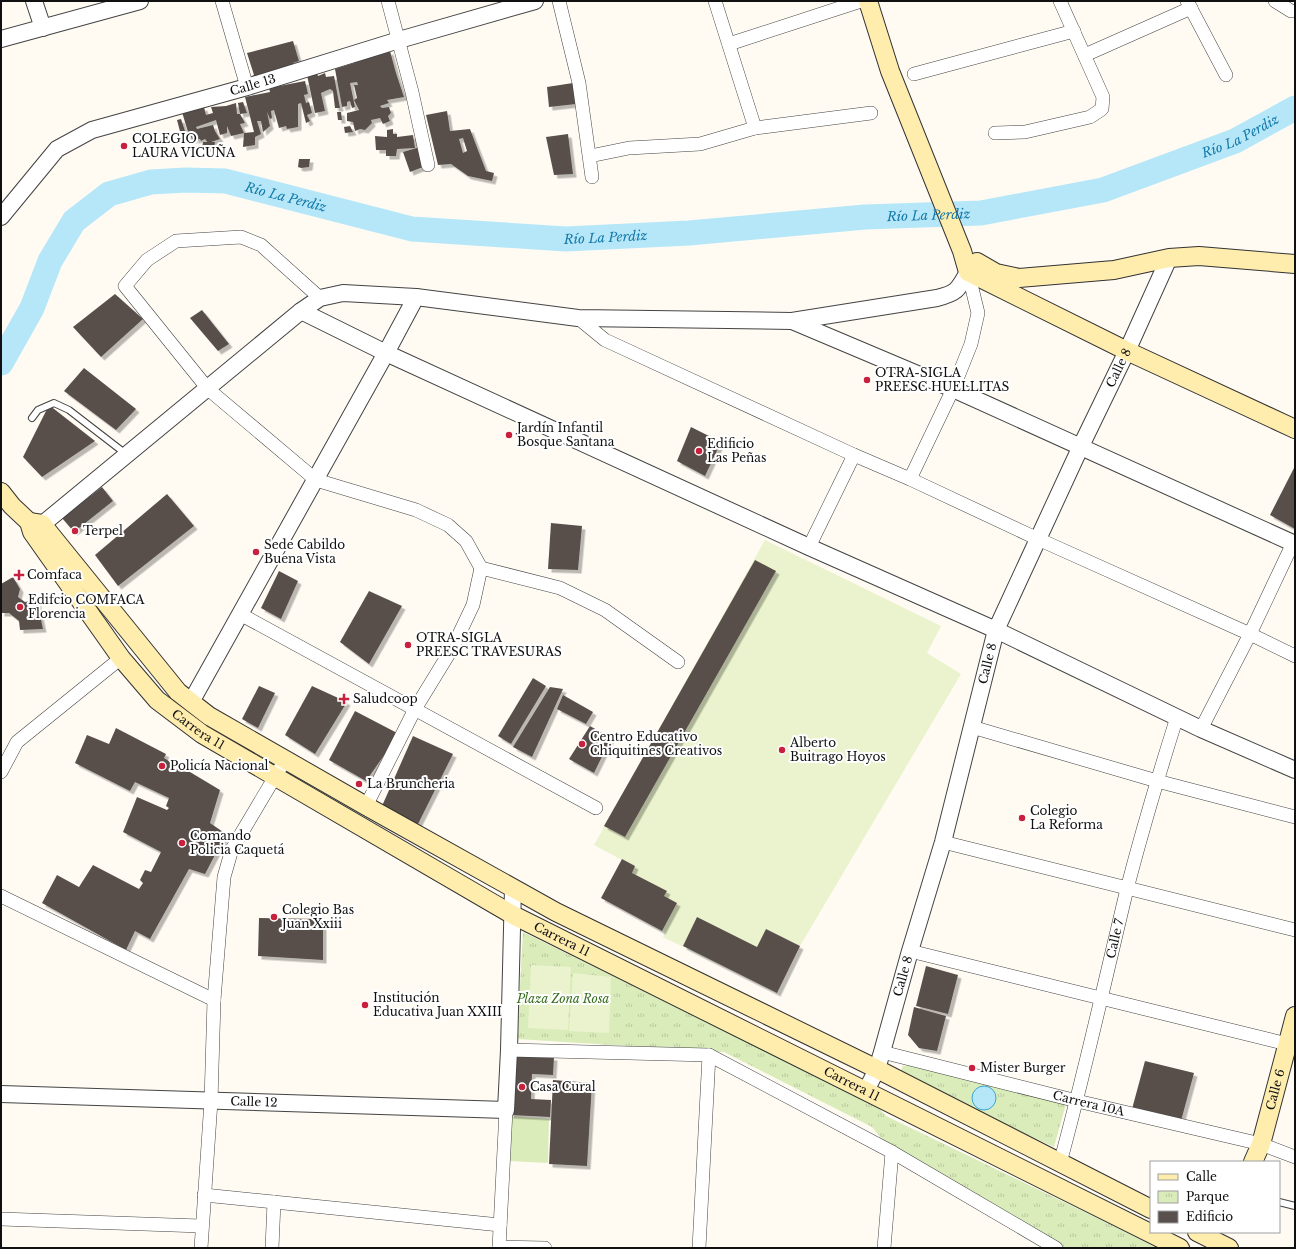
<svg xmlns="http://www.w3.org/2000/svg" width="1296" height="1249" font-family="'Libre Baskerville',serif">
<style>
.grass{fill:#daecba}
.park{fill:url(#park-tufts)}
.pitch{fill:#eaf3cd}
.water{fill:#b6e7f9;stroke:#3aa7d3}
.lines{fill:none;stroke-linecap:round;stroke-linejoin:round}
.river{stroke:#b6e7f9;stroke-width:25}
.building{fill:#594f4c;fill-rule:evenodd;filter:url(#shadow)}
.service-casing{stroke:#434343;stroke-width:8}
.minor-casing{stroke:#434343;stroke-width:14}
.tertiary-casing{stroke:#434343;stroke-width:18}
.secondary-casing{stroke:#323232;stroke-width:20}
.service{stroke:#fff;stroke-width:6}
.minor{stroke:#fff;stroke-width:13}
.tertiary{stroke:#fff;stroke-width:16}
.secondary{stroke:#ffedae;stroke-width:18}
.poi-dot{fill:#c7213d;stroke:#fff;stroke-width:1.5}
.labels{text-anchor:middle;stroke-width:4;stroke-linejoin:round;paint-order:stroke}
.street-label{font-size:12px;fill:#101010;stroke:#fff}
.poi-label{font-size:12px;fill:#101010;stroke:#fff;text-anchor:start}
.park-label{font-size:12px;font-style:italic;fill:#366c1d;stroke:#fff}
.water-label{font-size:13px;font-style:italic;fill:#1379a8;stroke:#fff}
</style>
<defs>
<pattern id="park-tufts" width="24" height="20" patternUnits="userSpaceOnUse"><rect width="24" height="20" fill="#daecba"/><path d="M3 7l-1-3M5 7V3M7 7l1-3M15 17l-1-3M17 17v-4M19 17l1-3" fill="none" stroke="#bac99f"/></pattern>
<filter id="shadow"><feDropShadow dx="3.5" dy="3.5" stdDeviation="0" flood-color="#0004"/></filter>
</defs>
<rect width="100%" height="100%" fill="#fffbf3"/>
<path class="grass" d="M512 1116 549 1119 548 1163 509 1161Z"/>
<g class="park">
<path d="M523 932 875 1104 886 1116 1159 1248H1063L885 1143 872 1127 724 1052 517 1039Z"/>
<path d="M910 1065 1066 1104 1054 1147 905 1078 901 1074V1070L903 1066Z"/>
</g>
<g class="pitch">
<path d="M765 540 941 626 927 653 961 674 800 946 777 993 663 937 665 932 601 898 622 860 594 845Z"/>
<path d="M531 965 571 967 568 1030 528 1028Z"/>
<path d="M573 973 611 977 609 1033 569 1031Z"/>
</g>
<circle class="water" cx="984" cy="1098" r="12"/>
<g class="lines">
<path class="river" id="s1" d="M1 363 32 308 50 261 74 221 109 194 151 182 186 180 225 181 412 229 566 239 689 233 865 217 981 213 1103 190 1235 141 1295 108"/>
</g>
<g class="building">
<path d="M293 41 299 61 293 63 296 69 255 81 252 76 254 75 247 53Z"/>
<path d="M390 51 396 73 404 97 387 100 389 103 380 106 382 108 389 107 391 113 388 116 390 121 383 124 380 118 371 120 372 123 365 130 360 129 355 131 353 122 347 121V113L359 110 354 100 357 98 354 85H358L357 82 350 83 355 107 352 108 350 101 347 102V106L342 107 335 69 354 63V61Z"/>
<path d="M317 73 318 76 325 73 326 77 334 76 340 108H335L333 91 330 89 321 93 325 111 315 113 307 75Z"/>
<path d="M305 81 308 94 304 95 306 103 309 102 312 113 307 115 310 121 306 123 301 103 298 104V127L287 129 286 126 279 128 274 110 271 111 272 118 270 119 267 112 270 126 263 132 261 121H257L261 134 255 137V145L243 147 244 133 231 136 227 126V133L220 135 216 120 196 127 197 129 213 125 215 131 220 139 208 143 205 139 201 141 200 139 195 140 193 131 192 132 194 140H192L191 136H188L187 132H188L182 112 204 107 206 115 213 113 211 107 226 106 236 103 237 114H240L245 123 240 124 244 133 254 132 245 97 270 92 269 88Z"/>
<path d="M573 83 576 104 549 107 547 87Z"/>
<path d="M243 102 247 113 240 114 238 103Z"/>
<path d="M447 111 450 131 470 129 486 171 494 173 492 181 468 176 451 164 438 165 426 115ZM463 138 467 151 463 153 459 139Z"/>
<path d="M337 112H341L342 120H338Z"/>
<path d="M181 119 187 137 182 139 177 120Z"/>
<path d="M350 126 353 132 345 133 344 127Z"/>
<path d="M393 129V134H397V137L413 135 415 148 397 149 396 156H386V150H376L375 136 387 137V130Z"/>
<path d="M568 134 573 174 554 175 546 137Z"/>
<path d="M203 142H215L214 148H202Z"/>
<path d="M420 147 423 167 410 172 403 152Z"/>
<path d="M299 159H310L309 167 301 168 298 167Z"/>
<path d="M115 294 143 319 101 357 73 327Z"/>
<path d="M202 310 229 344 218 351 190 318Z"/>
<path d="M84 368 136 409 116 430 64 391Z"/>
<path d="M49 405 95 441 42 477 23 457Z"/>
<path d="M691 427 721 442 705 476 677 461Z"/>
<path d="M1295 466V529L1270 515Z"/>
<path d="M102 487 113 501 74 532 62 518Z"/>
<path d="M167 494 194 526 118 586 95 555Z"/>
<path d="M551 523 582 526 578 570 548 569Z"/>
<path d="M755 560 776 571 625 837 604 826Z"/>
<path d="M279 571 298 581 281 619 261 608Z"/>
<path d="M13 577 20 589 18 597 25 602 37 600 43 629 20 630 19 621 9 613H1V584Z"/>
<path d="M369 591 402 606 369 664 340 642Z"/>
<path d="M533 678 546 686 511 744 498 736Z"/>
<path d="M259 686 275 693 258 728 242 719Z"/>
<path d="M312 686 347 702 315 754 285 735Z"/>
<path d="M550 687 563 689 532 757 513 747Z"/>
<path d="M563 695 593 712 586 724 557 709Z"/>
<path d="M355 711 399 734 366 781 329 760Z"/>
<path d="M590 726 611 738 594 773 569 759Z"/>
<path d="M116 728 166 754 164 758 172 763V767L177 769 180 766 220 790 210 823 226 834 205 874 189 869 150 939 135 931 126 950 42 903 57 875 79 887 93 865 139 889 143 883 140 880 145 870 151 872 161 852 123 832 137 797 167 810 169 808 166 806 169 798 135 782 130 791 75 763 87 735 109 744Z"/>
<path d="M413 736 453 754 418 824 382 806Z"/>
<path d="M622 859 635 866 632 873 667 891 664 896 677 903 662 931 601 898Z"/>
<path d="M697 917 757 947 766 929 800 946 777 993 683 946Z"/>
<path d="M259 918 323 919V960L258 956Z"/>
<path d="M926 966 958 975 948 1014 916 1006Z"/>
<path d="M914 1007 946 1016 937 1051 919 1048 908 1035Z"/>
<path d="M514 1054 554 1057 553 1075 532 1074 531 1099 551 1100 550 1117 510 1115Z"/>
<path d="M1145 1061 1194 1073 1181 1121 1132 1109Z"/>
<path d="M553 1080 592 1083 587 1166 549 1164Z"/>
</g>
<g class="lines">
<defs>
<g id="service">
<path d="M32 418 38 410 54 403 69 410 126 454"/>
<path d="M1279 1202 1295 1206"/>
</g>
<g id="minor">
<path d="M222 1 247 87"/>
<path d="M388 1 412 92 428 165"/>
<path d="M559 1 579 83 592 177"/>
<path d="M715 1 755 128"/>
<path d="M1187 1 1226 75"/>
<path d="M1275 1 1291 11"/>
<path d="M729 44 861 1"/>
<path d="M1085 55 1191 8"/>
<path d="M914 74 1074 31"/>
<path d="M995 133 1025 132 1090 117 1102 109 1103 97 1060 1"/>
<path d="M590 156 629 148 700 144 755 128 871 113"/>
<path d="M320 298 261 245 241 237 176 241 147 260 125 286 208 389 316 480 416 510 448 525 466 541 481 568 560 588 605 610 678 662"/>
<path d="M578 318 605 340 854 455 910 479 1038 539 1250 634 1295 656"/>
<path d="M910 479 953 389 971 344 978 313 968 272"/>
<path d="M809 547 854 455"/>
<path d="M240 614 596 808"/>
<path d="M972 727 1157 781 1295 817"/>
<path d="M1201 729 1250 634 1293 543"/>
<path d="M1 772 17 742 121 658"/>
<path d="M366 806 415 709 453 647 473 605 481 568"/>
<path d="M943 842 1295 930"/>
<path d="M1 896 214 1000"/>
<path d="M910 951 1287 1044 1295 1048"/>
<path d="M509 1050 709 1055 892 1152 1056 1248"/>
<path id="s2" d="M882 1052 1077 1101 1261 1144 1295 1157"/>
<path id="s3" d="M1060 1163C1085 1072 1105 980 1127 889 1142 831 1159 774 1177 717"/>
<path d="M204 1195 500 1225"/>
<path d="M1 1219 201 1226"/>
<path d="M499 1247 545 1248"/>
<path d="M201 1248 211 1101 214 1000 224 877 232 849 285 760"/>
<path d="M272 1248 274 1202"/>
<path d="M499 1248 506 1110"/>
<path d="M699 1248 709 1055"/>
<path d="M884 1248 892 1152"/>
</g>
<g id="tertiary">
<path d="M34 1 43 28"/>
<path d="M1 39 140 1"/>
<path id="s4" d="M1 217 57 149 92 130 247 87 399 40 535 1"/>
<path d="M301 311 386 353 809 547 996 630 1201 729 1295 770"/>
<path d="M792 321 937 298C957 293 958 290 968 272"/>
<path d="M33 532 301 311 320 298 343 293 416 297 578 318 792 321 953 389 1295 544"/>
<path d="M191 702 386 353 416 297"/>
<path id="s5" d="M866 1091 877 1069 882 1052 910 951 943 842 996 630 1081 446 1127 351 1169 258"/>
<path id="s6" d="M1 1094 506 1110 509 1050 513 888"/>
</g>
<g id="secondary">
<path d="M868 1 890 71 962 251 968 272 1127 351 1295 429"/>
<path d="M977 262 996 273 1019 278 1114 270 1169 258 1199 256 1295 264"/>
<path id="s7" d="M1 492 12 506 29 522 32 532 121 658 157 700 202 734 513 915 1180 1248"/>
<path d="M29 522 42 524 178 692 209 716 366 806 556 912 877 1069 1151 1209"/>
<path id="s8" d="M1253 1162 1261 1144 1295 1016"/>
<path d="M1197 1232 1229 1248"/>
</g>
</defs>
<use href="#service" class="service-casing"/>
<use href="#minor" class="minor-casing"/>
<use href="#tertiary" class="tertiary-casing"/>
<use href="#secondary" class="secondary-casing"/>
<use href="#service" class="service"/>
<use href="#minor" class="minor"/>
<use href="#tertiary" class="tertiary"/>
<use href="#secondary" class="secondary"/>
</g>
<g class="poi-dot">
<circle cx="124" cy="146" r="4"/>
<circle cx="867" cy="380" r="4"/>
<circle cx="509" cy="435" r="4"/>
<circle cx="699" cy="451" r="4"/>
<circle cx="75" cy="531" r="4"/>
<circle cx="256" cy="552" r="4"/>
<path d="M17 569h4v4h4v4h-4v4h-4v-4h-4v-4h4z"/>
<circle cx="20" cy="607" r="4"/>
<circle cx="408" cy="645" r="4"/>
<path d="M342 693h4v4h4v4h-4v4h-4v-4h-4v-4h4z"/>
<circle cx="582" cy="744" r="4"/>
<circle cx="782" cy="750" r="4"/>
<circle cx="162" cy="766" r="4"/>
<circle cx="359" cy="784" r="4"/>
<circle cx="1022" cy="818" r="4"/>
<circle cx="182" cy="843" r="4"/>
<circle cx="274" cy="917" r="4"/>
<circle cx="365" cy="1005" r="4"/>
<circle cx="972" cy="1068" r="4"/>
<circle cx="522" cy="1087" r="4"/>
</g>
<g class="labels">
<g class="street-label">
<text dy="4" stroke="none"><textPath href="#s4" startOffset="295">Calle 13</textPath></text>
<text dy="4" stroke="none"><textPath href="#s5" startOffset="769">Calle 8</textPath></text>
<text dy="4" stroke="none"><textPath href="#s5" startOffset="445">Calle 8</textPath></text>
<text dy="4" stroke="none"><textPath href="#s7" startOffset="312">Carrera 11</textPath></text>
<text dy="4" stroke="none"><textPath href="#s7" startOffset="732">Carrera 11</textPath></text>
<text dy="4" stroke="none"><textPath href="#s3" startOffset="231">Calle 7</textPath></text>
<text dy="4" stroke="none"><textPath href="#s5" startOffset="121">Calle 8</textPath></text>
<text dy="4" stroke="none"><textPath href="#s7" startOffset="1056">Carrera 11</textPath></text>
<text dy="4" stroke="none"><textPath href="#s8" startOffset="76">Calle 6</textPath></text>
<text dy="4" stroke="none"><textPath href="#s6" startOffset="253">Calle 12</textPath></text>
<text dy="4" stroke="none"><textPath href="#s2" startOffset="213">Carrera 10A</textPath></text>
</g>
<g class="poi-label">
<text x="132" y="143">COLEGIO<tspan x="132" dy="14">LAURA VICUÑA</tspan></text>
<text x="875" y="377">OTRA-SIGLA<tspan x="875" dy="14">PREESC HUELLITAS</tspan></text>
<text x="517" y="432">Jardín Infantil<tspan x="517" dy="14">Bosque Santana</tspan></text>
<text x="707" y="448">Edificio<tspan x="707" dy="14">Las Peñas</tspan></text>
<text x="83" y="535">Terpel</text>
<text x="264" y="549">Sede Cabildo<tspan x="264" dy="14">Buena Vista</tspan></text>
<text x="27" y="579">Comfaca</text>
<text x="28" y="604">Edifcio COMFACA<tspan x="28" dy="14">Florencia</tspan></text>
<text x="416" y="642">OTRA-SIGLA<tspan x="416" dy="14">PREESC TRAVESURAS</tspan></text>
<text x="353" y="703">Saludcoop</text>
<text x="590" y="741">Centro Educativo<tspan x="590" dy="14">Chiquitines Creativos</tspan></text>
<text x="790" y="747">Alberto<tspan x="790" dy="14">Buitrago Hoyos</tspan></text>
<text x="170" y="770">Policía Nacional</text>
<text x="367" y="788">La Bruncheria</text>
<text x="1030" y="815">Colegio<tspan x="1030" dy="14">La Reforma</tspan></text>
<text x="190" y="840">Comando<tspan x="190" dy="14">Policia Caquetá</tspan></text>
<text x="282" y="914">Colegio Bas<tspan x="282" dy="14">Juan Xxiii</tspan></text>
<text x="373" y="1002">Institución<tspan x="373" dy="14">Educativa Juan XXIII</tspan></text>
<text x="980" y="1072">Mister Burger</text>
<text x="530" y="1091">Casa Cural</text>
</g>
<g class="park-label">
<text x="563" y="1003">Plaza Zona Rosa</text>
</g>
<g class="water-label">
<text dy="5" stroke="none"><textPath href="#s1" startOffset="1357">Río La Perdiz</textPath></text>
<text dy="5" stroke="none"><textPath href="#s1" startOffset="385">Río La Perdiz</textPath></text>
<text dy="5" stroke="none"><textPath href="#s1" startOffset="1033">Río La Perdiz</textPath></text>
<text dy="5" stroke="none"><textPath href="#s1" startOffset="709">Río La Perdiz</textPath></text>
</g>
</g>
<rect width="1296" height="1249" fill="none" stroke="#101010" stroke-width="4"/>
<rect x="1150" y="1161" width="130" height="72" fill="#ffffff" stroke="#9f9f9f"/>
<rect x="1158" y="1174" width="20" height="6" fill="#ffedae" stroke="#9f9f9f"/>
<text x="1186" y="1181" font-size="12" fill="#101010">Calle</text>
<rect x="1158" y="1191" width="20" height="12" fill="url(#park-tufts)" stroke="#9f9f9f"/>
<text x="1186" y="1201" font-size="12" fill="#101010">Parque</text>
<rect x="1158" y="1211" width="20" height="12" fill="#594f4c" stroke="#9f9f9f"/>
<text x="1186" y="1221" font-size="12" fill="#101010">Edificio</text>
</svg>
